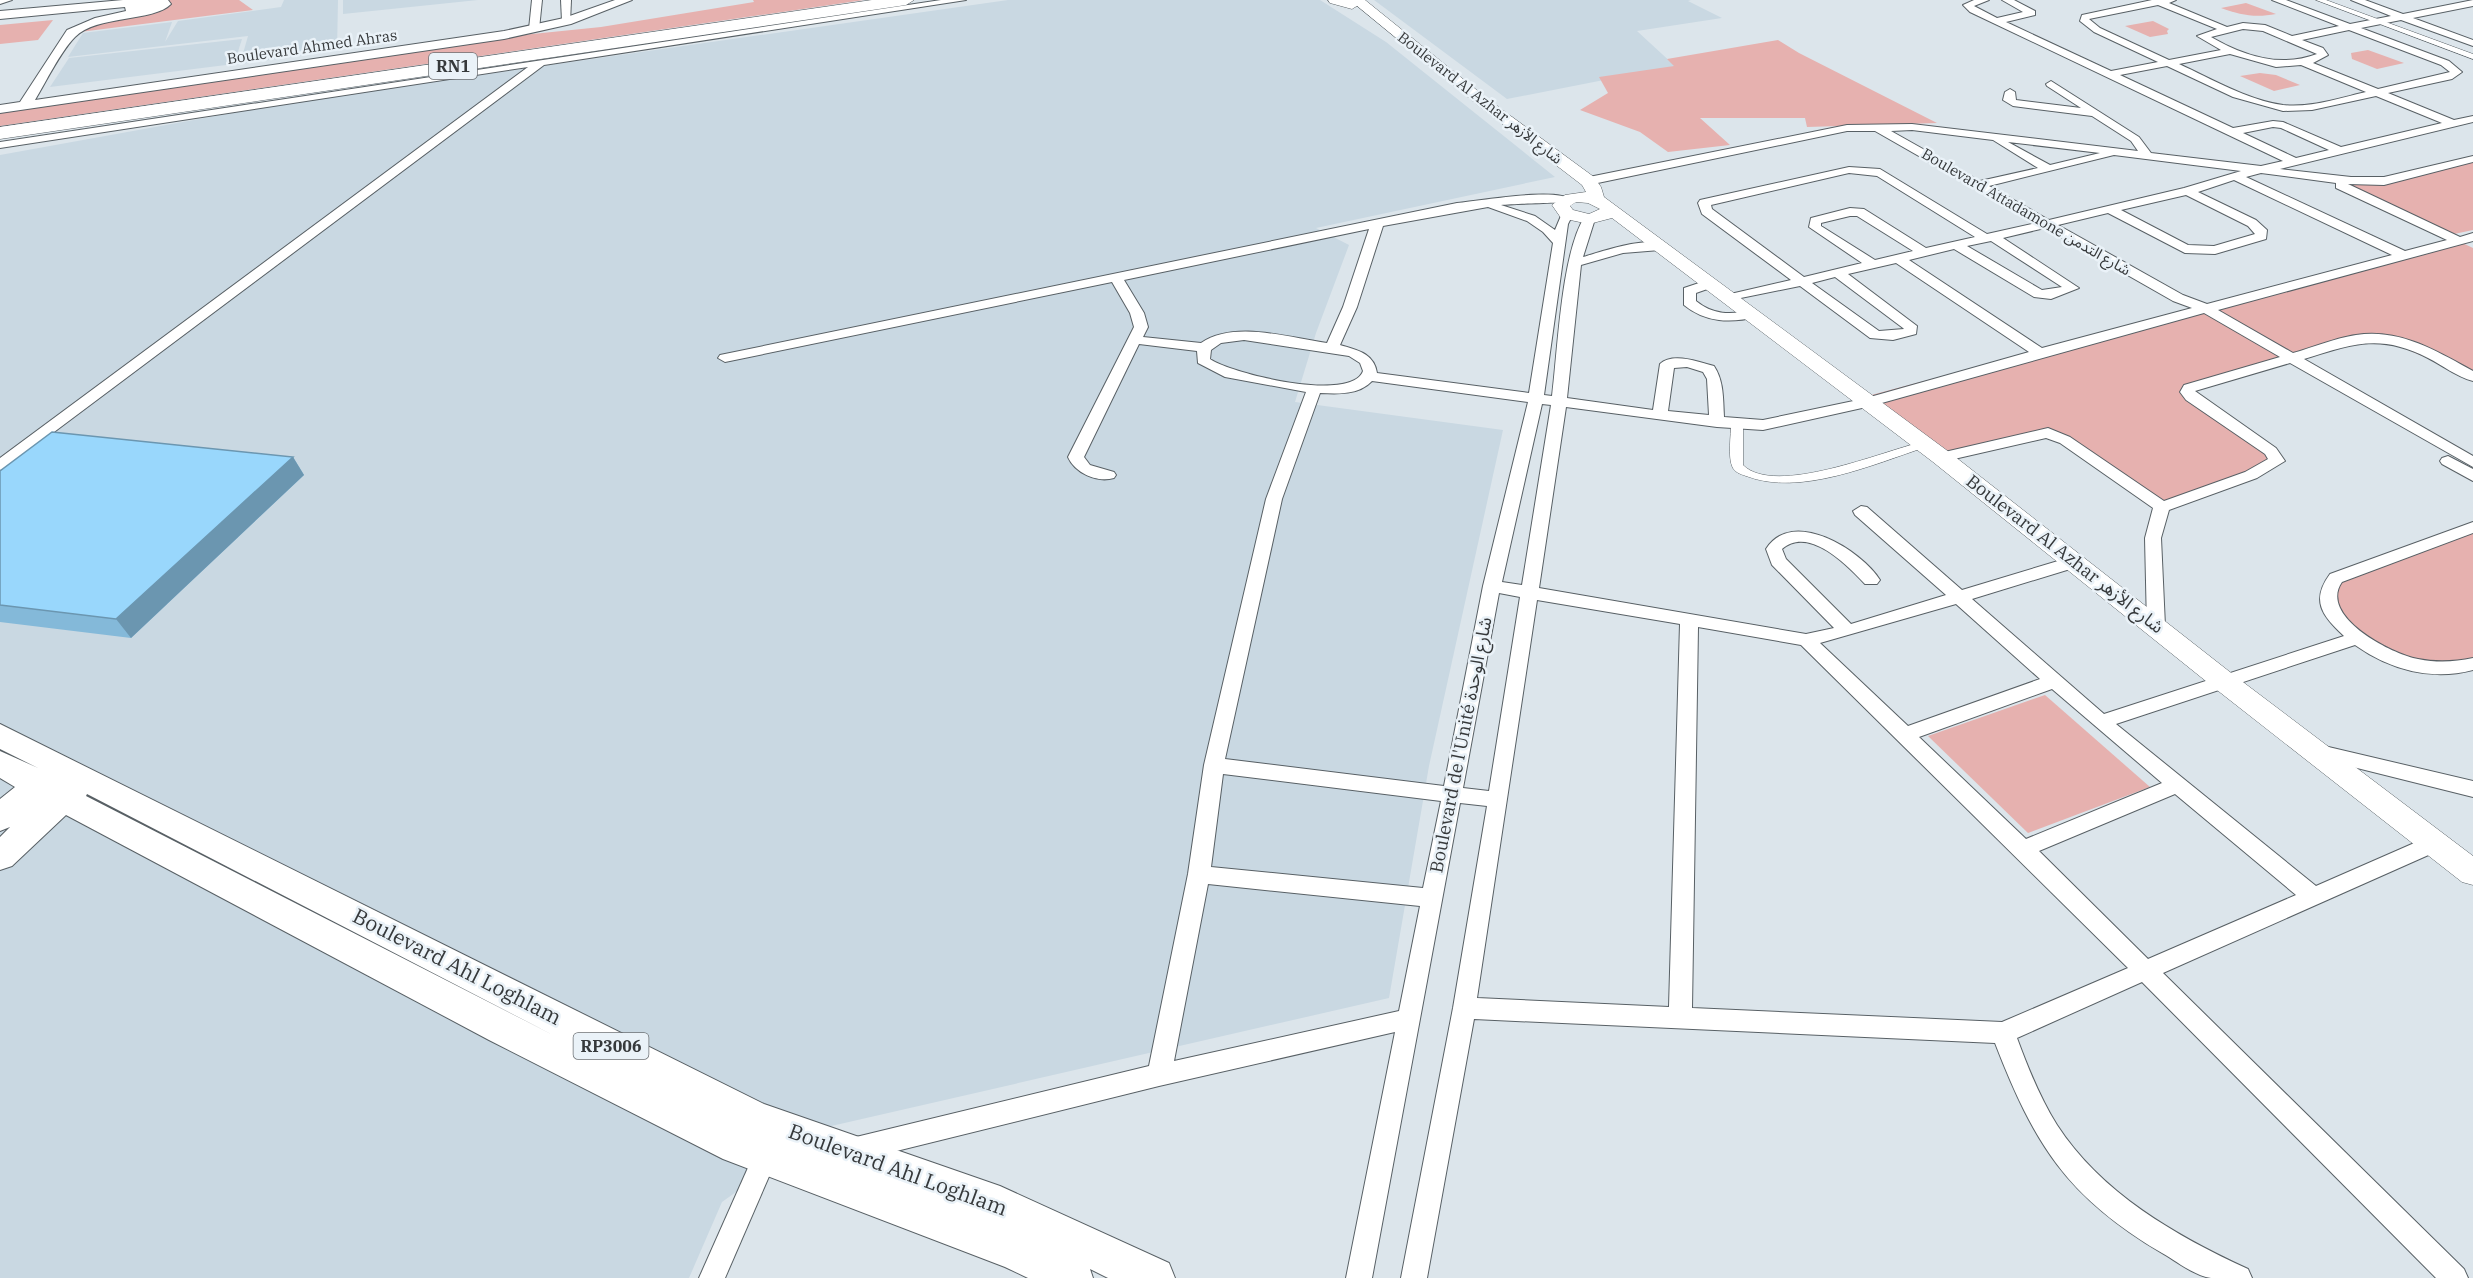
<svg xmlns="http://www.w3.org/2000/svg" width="2473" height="1278" font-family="'IBM Plex Serif','Noto Sans Arabic',serif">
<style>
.built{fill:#c9d8e2}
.green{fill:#e6b1af}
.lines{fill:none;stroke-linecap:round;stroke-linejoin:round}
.pedestrian-casing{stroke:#586065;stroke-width:1}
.minor-casing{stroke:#586065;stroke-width:2}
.tertiary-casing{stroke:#586065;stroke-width:2}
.secondary-casing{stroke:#586065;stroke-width:1}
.primary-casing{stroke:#586065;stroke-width:2}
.trunk-casing{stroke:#586065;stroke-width:1}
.pedestrian{fill:#fff;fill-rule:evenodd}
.minor{fill:#fff;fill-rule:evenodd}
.tertiary{fill:#fff;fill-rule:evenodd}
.secondary{fill:#fff;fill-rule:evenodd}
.primary{fill:#fff;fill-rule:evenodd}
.trunk{fill:#fff;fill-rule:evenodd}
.wall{fill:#84b9d9}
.shaded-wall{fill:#6b96b0}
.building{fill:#99d7fc;stroke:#6b96b0;stroke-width:1.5}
.labels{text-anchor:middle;stroke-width:5;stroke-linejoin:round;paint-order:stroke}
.far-street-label{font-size:15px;fill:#36393b;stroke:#eaf2f8}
.shield{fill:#eaf2f8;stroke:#6c7074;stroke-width:1.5}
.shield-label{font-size:16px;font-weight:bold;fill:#36393b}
.street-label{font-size:18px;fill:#36393b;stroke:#eaf2f8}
.near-street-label{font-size:21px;fill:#36393b;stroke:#eaf2f8}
</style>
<rect width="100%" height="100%" fill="#dce5eb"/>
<g class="built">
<path d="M284 0H338L337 51 240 64 248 36 68 57 83 33 172 22 165 42 178 21 281 7Z"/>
<path d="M343 0H478L343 14Z"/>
<path d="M1008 0H1320L1386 42 1555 177 1316 228 1349 245 1316 333 1295 402 1503 430 1429 766 1389 998 827 1127 722 1202 689 1278H0V155L310 99Z"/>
<path d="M1374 0H1691L1688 1 1722 18 1637 31 1675 66 1507 99Z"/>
<path d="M242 39 234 64 50 87 69 58Z"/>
</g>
<g class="green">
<path d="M150 0H239L253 10 72 33 124 14Z"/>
<path d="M753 0H864L0 126V109L485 39 601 27 754 2Z"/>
<path d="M2246 3 2276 14C2255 18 2240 15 2221 8Z"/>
<path d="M53 20 38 40 0 44V25Z"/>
<path d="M2153 21 2169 29 2167 31 2168 34 2150 37 2125 26Z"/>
<path d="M1778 40 1799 53 1937 123 1807 127 1805 118H1700L1730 145 1668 152 1640 132 1580 110 1608 93 1599 77 1674 66 1667 59Z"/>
<path d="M2368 50 2404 63 2377 69 2352 59 2351 53Z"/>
<path d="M2260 73 2276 75 2300 85 2274 91 2240 76Z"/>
<path d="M2473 157V230L2454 234 2341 186Z"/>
<path d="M2456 240 2473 248V378L2376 336 2187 388 2277 461 2162 507 2043 430 1935 457 1860 398Z"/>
<path d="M2473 529V667H2430L2352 637 2329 586Z"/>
<path d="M2045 695 2150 787 2028 833 1928 736Z"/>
</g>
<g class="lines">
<defs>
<g id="pedestrian">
<path d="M2316 0H2326L2473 54V59Z"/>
<path d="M1737 421 1743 424V465C1775 497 1883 451 1922 442L1928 445 1926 447C1874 464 1800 497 1746 476 1740 474 1734 472 1732 466 1728 457 1731 434 1731 424Z"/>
</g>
<g id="minor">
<path d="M0 0H12L0 4Z"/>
<path d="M532 0H542L539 29 534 32 529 29Z"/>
<path d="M561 0H571L570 23 562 21Z"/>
<path d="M941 0H966L544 65 6 468 0 470V458L528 67 0 148V142Z"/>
<path d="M1974 0H1989L1974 6 1997 18 2023 12 2002 0H2014L2035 11V15L2006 22 2111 71 2158 62 2094 32 2080 21 2082 15 2152 0H2176L2169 3 2227 27 2243 23 2265 25 2292 36 2339 26 2272 0H2286L2350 24 2391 16 2351 0H2365L2403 14 2473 0V6L2413 18 2473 40V46L2401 20 2361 28 2449 61 2462 72 2452 79 2388 93 2454 120 2473 116V122L2280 169 2351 177H2384L2473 156V162L2384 185 2348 184 2460 237 2473 233V241L2218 310 2293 353C2314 347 2335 338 2356 335 2399 328 2437 351 2473 371V381C2457 377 2442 365 2428 358 2380 333 2352 344 2304 359L2473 456V467L2290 363 2195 391 2276 448 2285 461 2257 478 2169 510 2161 538 2165 626 2156 632 2147 626 2145 538 2153 508 2060 443 2046 438 1941 462 1933 457 1936 454 2048 428 2070 437 2164 501 2245 472 2268 459 2265 454 2186 400 2180 392 2184 385 2280 357 2204 313 1871 406 1763 430 1717 427 1566 407 1539 588 1806 634 1834 628 1772 565 1766 549C1792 507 1861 550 1880 580L1877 584H1865C1848 566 1809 525 1782 549L1786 559 1851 624 1946 595 1855 515 1853 511 1861 506 1867 507 1962 590 2068 558H2080L2082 562 2080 566 1972 599 2104 714 2344 636C2321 615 2311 600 2330 574L2473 522V533L2342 582C2318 616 2391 654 2418 659 2438 663 2454 662 2473 658V670C2432 681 2390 670 2355 645L2116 724 2316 886 2428 837 2435 835 2442 837 2445 843 2442 849 2163 973 2464 1269 2468 1278H2436L2142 982 2017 1038C2028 1068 2040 1098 2057 1125 2101 1193 2176 1236 2248 1269L2252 1278C2239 1278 2224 1278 2211 1278 2195 1276 2176 1261 2162 1253 2067 1197 2034 1144 1995 1043L1474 1019 1427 1278H1401L1453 1008 1487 806 1460 803 1372 1278H1346L1395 1032 1159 1086 856 1161 847 1157 844 1149 847 1141 856 1137 1149 1066 1188 874 1204 765 1266 499 1306 392 1225 377 1198 363 1197 351 1139 344 1084 457 1090 465 1114 472 1116 475 1114 478C1097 483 1075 473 1068 457L1134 327 1130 313 1112 282 725 362 718 358 720 355 1457 203C1479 201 1557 187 1572 200 1567 204 1514 203 1501 205L1535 216 1555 230 1563 211 1573 214 1568 224 1544 395 1552 396C1558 349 1561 254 1585 216L1589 215 1595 219 1583 257C1600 252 1653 234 1666 246L1660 250 1623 253 1581 265 1567 398 1653 410 1660 364C1673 352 1699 362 1714 366 1724 381 1723 399 1724 417L1763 420 1863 399 2029 352 1896 263 1848 274 1917 326 1916 334 1893 340 1870 338 1800 286 1726 301V295L1791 280 1702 214 1698 203 1700 200 1849 167 1880 169 1987 234 2036 223 1875 131H1847L1588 185 1584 184V178L1847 125 1912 124 2138 151 2131 141 2092 116 2013 106 2003 100 2005 92 2010 89 2015 92 2016 100 2081 108 2047 86 2046 84 2051 81 2139 137 2151 153 2261 166 2283 161 1970 12 1963 5ZM2158 5 2217 29 2197 36 2221 50 2169 60 2100 28 2089 19ZM2243 29 2263 31 2317 54C2280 68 2244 56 2211 37ZM2349 30 2441 65 2450 72 2378 89 2313 63 2328 55 2323 48 2302 40ZM2230 54 2276 67 2301 65 2366 92C2340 98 2310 108 2283 105 2247 100 2212 79 2179 64ZM2167 66 2233 97 2283 111 2312 110 2376 96 2442 123 2341 147 2283 122 2273 121 2233 128 2120 75ZM2273 127 2281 128 2329 150 2296 158 2243 133ZM1912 130 1993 140 2038 168 1980 181 1891 131ZM2008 142 2100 153 2050 165ZM2114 155 2241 171 2184 188 2049 220 1989 186ZM1849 173 1877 176 1975 237 1926 248 1864 209 1850 208 1811 218 1809 227 1862 263 1804 277 1712 209 1711 205ZM2261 173 2336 183V188L2447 240 2405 251 2246 177ZM2234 180 2392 255 2207 304 2183 295 2058 225 2108 213 2185 253 2215 254 2266 239 2267 230 2256 220 2198 192ZM2186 195 2248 226 2255 234 2214 246 2188 245 2121 210ZM1488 207 1527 221 1543 232 1553 243 1529 393 1377 373C1374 353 1357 350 1340 345L1357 307 1383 226ZM1850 216H1857L1913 251 1875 260 1821 226V223ZM2045 228 2173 301 2192 308 2042 348 1909 260 1954 249 2034 297 2051 299 2079 288 2003 238ZM1369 229 1343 307 1327 343C1289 338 1235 320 1201 343L1143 337 1148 327 1144 313 1124 280ZM1991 241 2062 287 2042 290 1967 246ZM1835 277 1903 328 1904 329 1879 331 1812 283ZM1244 340 1349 356 1360 363 1363 371C1351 403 1232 374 1210 359L1211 350 1221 343ZM1687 367 1703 372 1707 379 1709 415 1668 411 1674 368ZM1372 381 1528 402 1483 586 1444 786 1225 759 1282 499 1320 393C1338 394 1359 395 1372 381ZM1542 404 1551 405 1522 585 1502 582ZM1499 593 1520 597 1489 791 1463 788ZM1537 600 1680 624 1669 1007 1477 998ZM1956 604 2040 679 1908 726 1820 643ZM1698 627 1801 645 2128 968 2002 1022 1692 1008ZM2052 689 2162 783 2026 839 1919 737ZM1223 774 1441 801 1423 888 1211 867ZM2175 794 2296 895 2148 959 2039 851ZM1208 884 1420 906 1399 1011 1174 1061Z"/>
<path d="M1711 279 1718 283 1716 286 1696 293V301C1713 315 1731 315 1752 310L1757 311V317C1731 323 1706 323 1684 305V288Z"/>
<path d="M2448 456 2473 469V481L2442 464 2440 461 2442 458Z"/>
<path d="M2320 745 2473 781V797L2313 757 2310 752 2313 747Z"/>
<path d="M768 1139 777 1143 780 1151 725 1278H699L759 1143Z"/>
</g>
<path id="tertiary" d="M123 0H168L171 4C154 22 96 15 75 37 60 52 46 82 35 100L504 31 564 18 615 0H632L571 24 504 39 0 113V105L20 102 67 30 95 18 126 11 125 7 0 19V11Z"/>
<path id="secondary" d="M1350 0H1365L1489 100 1594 177 1601 187 1604 197 1949 452 2235 676 2473 856V885L2462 882 2217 690 1933 462 1612 218 1589 224 1561 218 1552 205 1565 195 1586 192 1582 185 1479 106ZM1576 202 1588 203 1600 209 1589 214 1573 210 1570 206Z"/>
<path id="primary" d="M0 724 764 1104 1000 1186 1169 1263 1175 1278H1108L1090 1269 1093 1278H1028L1005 1267 723 1159 489 1040 66 815 12 866 0 870V837L10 827 0 831V799L15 787 0 778V751L38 768 0 749ZM87 794 555 1036 86 796Z"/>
<g id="trunk">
<path d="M872 0H914L906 5 0 139V127Z"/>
<path d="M1328 0H1356L1360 4 1352 9 1330 3Z"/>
</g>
</defs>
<use href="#pedestrian" class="pedestrian-casing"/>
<use href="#minor" class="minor-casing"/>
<use href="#tertiary" class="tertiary-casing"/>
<use href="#secondary" class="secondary-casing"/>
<use href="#primary" class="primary-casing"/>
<use href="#trunk" class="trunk-casing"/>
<use href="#pedestrian" class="pedestrian"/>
<use href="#minor" class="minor"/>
<use href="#tertiary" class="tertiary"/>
<use href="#secondary" class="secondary"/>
<use href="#primary" class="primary"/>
<use href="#trunk" class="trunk"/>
</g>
<path class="wall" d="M293 457 304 475 131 638 0 622V471Z"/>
<path class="shaded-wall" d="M293 457 304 475 131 638 116 619Z"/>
<path class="building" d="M52 432 293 457 116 619 0 605V471Z"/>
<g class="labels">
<g class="far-street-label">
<text transform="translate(312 47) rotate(-8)" y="5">Boulevard Ahmed Ahras</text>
<text transform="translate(1480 98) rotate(38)" y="5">Boulevard Al Azhar شارع الأزهر</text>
<text transform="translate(2026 212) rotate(30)" y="5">Boulevard Attadamone شارع التدمن</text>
</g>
<g class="shield">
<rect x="429" y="53" width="48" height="26" rx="4.5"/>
<rect x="573.5" y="1033" width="75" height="26" rx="4.5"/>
</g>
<g class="shield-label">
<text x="453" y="72">RN1</text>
<text x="611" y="1052">RP3006</text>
</g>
<g class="street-label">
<text transform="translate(2065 554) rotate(38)" y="6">Boulevard Al Azhar شارع الأزهر</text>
<text transform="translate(1461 745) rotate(-79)" y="6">Boulevard de l'Unité شارع الوحدة</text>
</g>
<g class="near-street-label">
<text transform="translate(457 967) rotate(27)" y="7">Boulevard Ahl Loghlam</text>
<text transform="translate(898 1170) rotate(20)" y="7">Boulevard Ahl Loghlam</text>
</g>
</g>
</svg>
